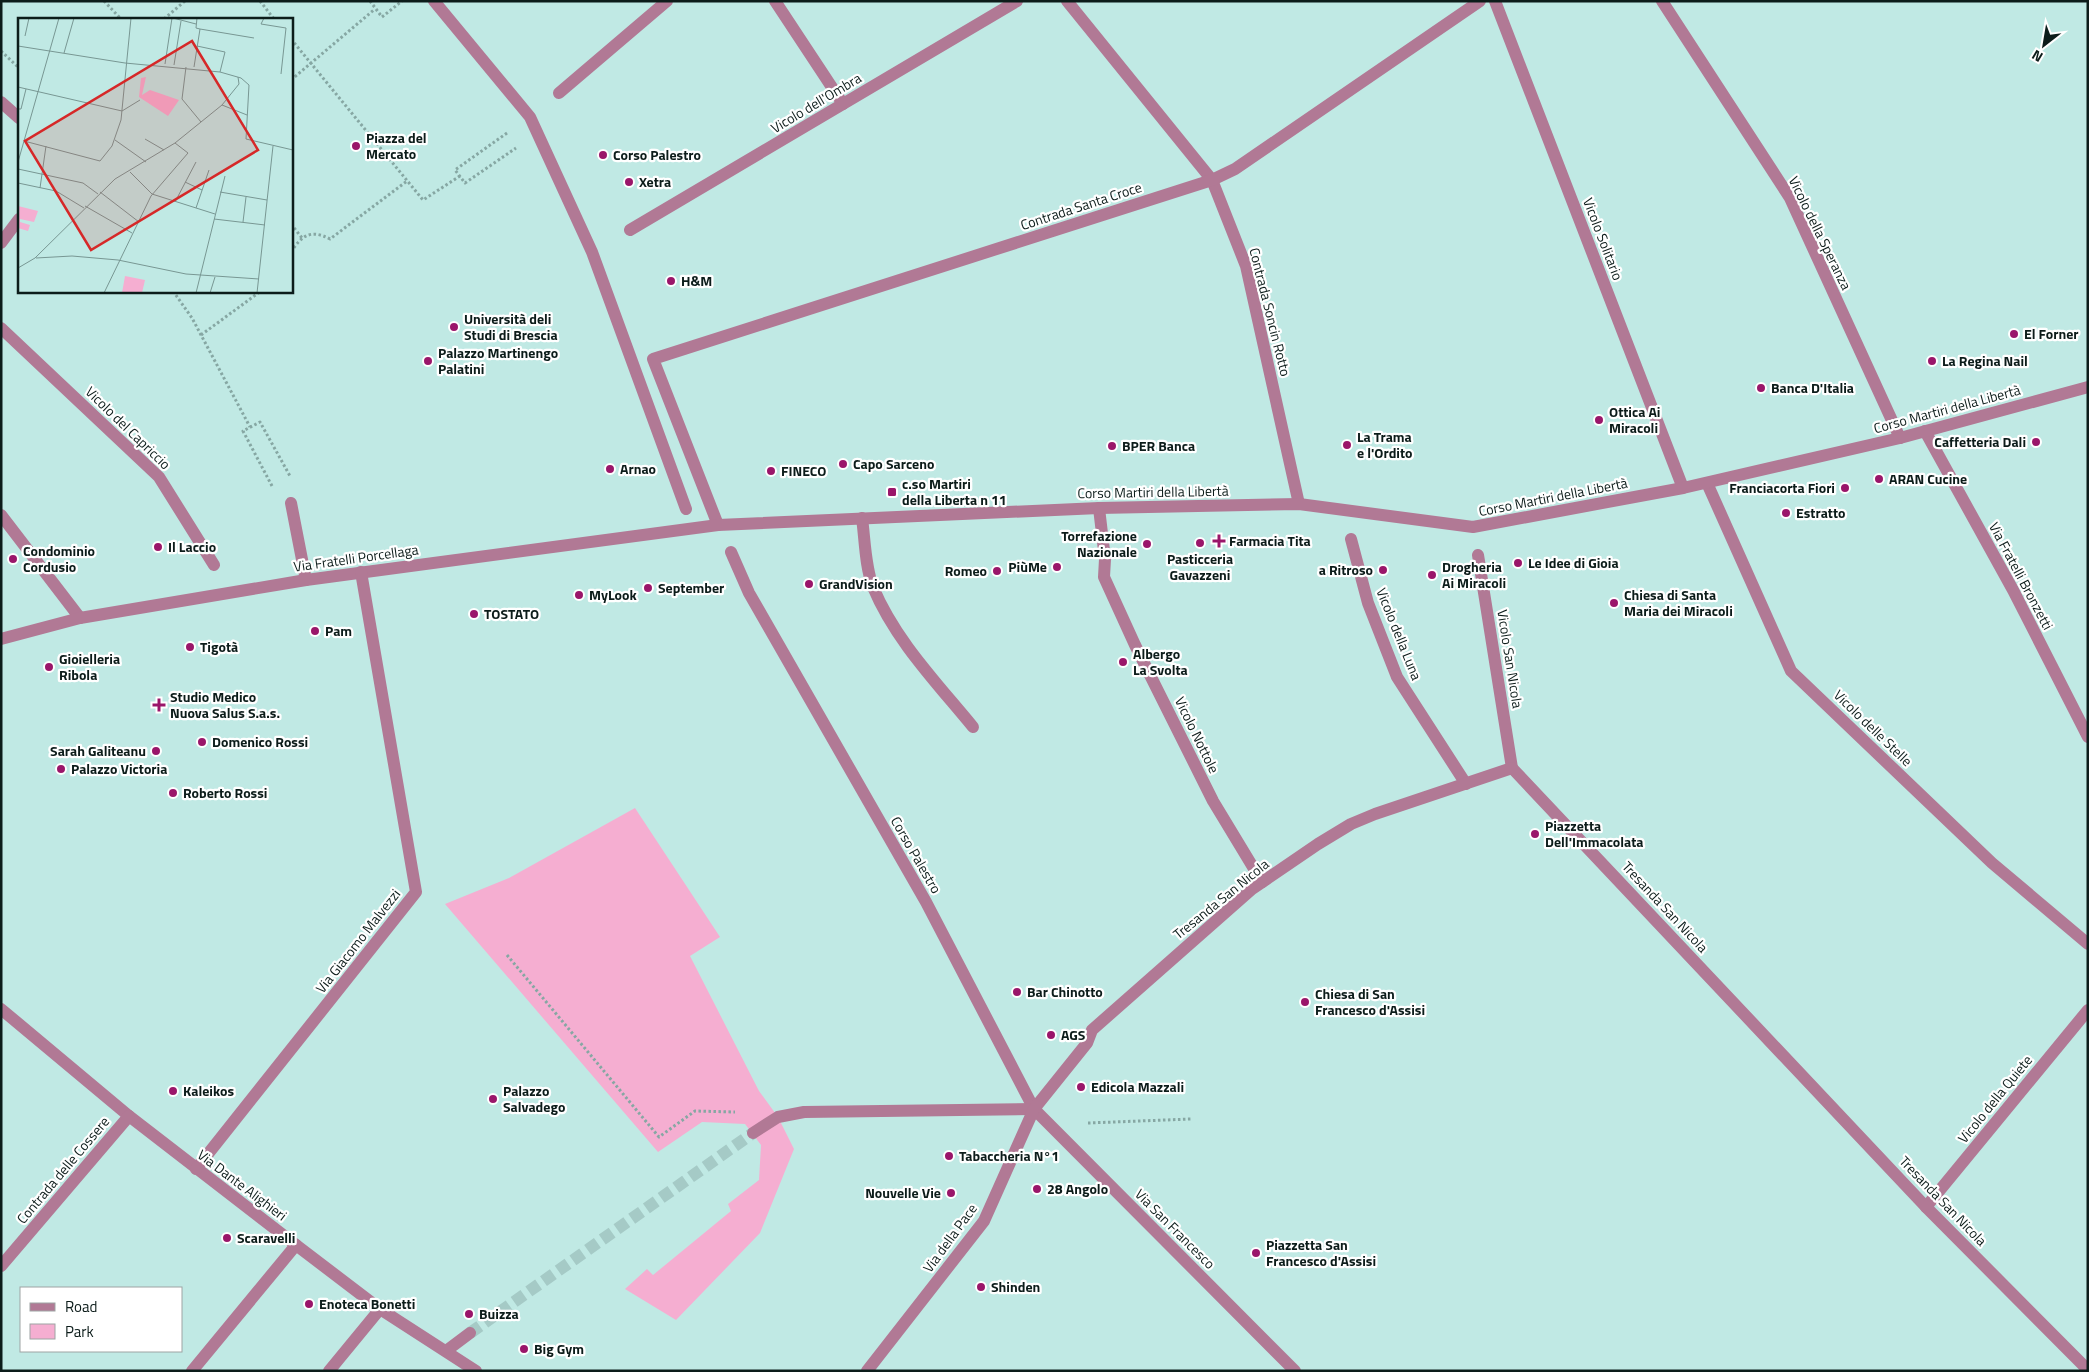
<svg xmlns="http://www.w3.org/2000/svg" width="2089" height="1372" font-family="'Titillium Web',sans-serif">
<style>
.green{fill:#f5aed1}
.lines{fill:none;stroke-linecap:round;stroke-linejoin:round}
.minor-tunnel{stroke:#a5cac6;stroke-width:12;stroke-dasharray:12 6;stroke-linecap:butt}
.path{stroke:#86a7a3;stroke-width:3;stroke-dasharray:2.5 2.5;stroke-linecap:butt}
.minor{stroke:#b17995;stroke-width:12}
.poi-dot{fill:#9a166a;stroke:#fff;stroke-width:2}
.labels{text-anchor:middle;stroke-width:4.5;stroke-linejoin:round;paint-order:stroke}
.street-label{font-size:14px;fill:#0c1c1a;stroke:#fff}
.poi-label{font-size:14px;font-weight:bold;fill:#0c1c1a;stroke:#fff;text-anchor:start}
.inset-road{fill:none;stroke:#789793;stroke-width:1}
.view{fill:#d62828;fill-opacity:0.15;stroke:#d62828;stroke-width:2.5}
.inset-edge{fill:none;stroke:#0c1c1a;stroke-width:2.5}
</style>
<rect width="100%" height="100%" fill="#c0e9e4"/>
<path class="green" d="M635 808 720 937 690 956 759 1091 778 1117 794 1149 760 1233 676 1320 625 1289 647 1269 653 1275 731 1211 728 1204 759 1180 761 1145 745 1124 702 1122 658 1152 445 904 509 878Z"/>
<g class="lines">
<path class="minor-tunnel" d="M470 1333 753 1133"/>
<g class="path">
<path d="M104 1 121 19"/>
<path d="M260 1 274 19"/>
<path d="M370 1 382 17 402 1"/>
<path d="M164 19 185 1"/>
<path d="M291 39 423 200 460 176"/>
<path d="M1 51 19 68"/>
<path d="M291 80 375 9"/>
<path d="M507 133 455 170 465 183 516 148"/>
<path d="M291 224 302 238"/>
<path d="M291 252C302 235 311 229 330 239L407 181"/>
<path d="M291 260V269"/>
<path d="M173 291 192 318 250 427"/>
<path d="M201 335 261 291"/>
<path d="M272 486 243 431 260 422 290 476"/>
<path d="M507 955 659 1137 695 1111 735 1112"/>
<path d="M1088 1123 1191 1119"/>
</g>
<g class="minor">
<path d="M434 1 530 117 592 252 686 509"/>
<path d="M775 1 843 104"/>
<path d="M1067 1 1212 180 1246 266 1299 504"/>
<path d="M1495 1 1683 488"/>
<path d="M1662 1 1790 198 1900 438"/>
<path d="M559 93 667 1"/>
<path d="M1 102 19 118"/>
<path d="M630 230 1017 1"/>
<path d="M1 243 19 219"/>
<path d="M1 328 159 477 214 565"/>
<path d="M1925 431 2013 590 2088 737"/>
<path d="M1707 483 1791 671 1992 863 2088 944"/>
<path d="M291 503 306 580"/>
<path d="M1099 508 1105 559 1104 577 1135 645 1213 801 1262 882"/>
<path d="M1 515 80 618"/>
<path d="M862 518C865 540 865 566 873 587 895 640 937 683 973 727"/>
<path d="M718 525 653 359 1212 180 1235 169 1480 1"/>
<path d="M1351 539 1368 603 1397 677 1466 784"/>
<path d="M731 552 749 593 926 902 1034 1109 1295 1371"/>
<path d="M1478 555 1512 768"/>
<path d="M1 639 80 618 306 580 718 525 1099 508 1299 504 1473 527 1683 488 1900 438 2088 387"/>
<path d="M1 1009 129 1116 296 1245 380 1309 476 1371"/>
<path d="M753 1133 778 1117 804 1112 1034 1109"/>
<path d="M196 1169 416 892 361 572"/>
<path d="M1926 1207 2088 1010"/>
<path d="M1 1266 129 1116"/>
<path d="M446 1351 470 1333"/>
<path d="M192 1371 296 1245"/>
<path d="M329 1371 380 1309"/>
<path d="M867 1371 984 1221 1034 1109 1087 1043 1092 1030 1252 889 1318 844 1351 824 1375 814 1512 768 1926 1207 2088 1370"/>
</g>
</g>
<g class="poi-dot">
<circle cx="356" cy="146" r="5"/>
<circle cx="603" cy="155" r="5"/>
<circle cx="629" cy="182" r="5"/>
<circle cx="671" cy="281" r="5"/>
<circle cx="454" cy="327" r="5"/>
<circle cx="2014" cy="334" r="5"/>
<circle cx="428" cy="361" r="5"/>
<circle cx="1932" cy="361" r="5"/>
<circle cx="1761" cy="388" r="5"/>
<circle cx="1599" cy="420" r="5"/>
<circle cx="2036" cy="442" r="5"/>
<circle cx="1347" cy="445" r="5"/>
<circle cx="1112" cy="446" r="5"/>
<circle cx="843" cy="464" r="5"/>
<circle cx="610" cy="469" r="5"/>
<circle cx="771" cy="471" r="5"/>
<circle cx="1879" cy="479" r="5"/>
<circle cx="1845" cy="488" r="5"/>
<rect x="887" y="487" width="10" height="10" rx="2.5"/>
<circle cx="1786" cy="513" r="5"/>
<path d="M1216.5 533.5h5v5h5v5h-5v5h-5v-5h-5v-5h5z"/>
<circle cx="1200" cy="543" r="5"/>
<circle cx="1147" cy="544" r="5"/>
<circle cx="158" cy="547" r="5"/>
<circle cx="13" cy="559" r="5"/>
<circle cx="1518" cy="563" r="5"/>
<circle cx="1057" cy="567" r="5"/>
<circle cx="1383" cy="570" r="5"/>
<circle cx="997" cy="571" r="5"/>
<circle cx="1432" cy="575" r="5"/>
<circle cx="809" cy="584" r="5"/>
<circle cx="648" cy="588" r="5"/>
<circle cx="579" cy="595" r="5"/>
<circle cx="1614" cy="603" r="5"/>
<circle cx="474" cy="614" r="5"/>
<circle cx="315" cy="631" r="5"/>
<circle cx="190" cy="647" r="5"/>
<circle cx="1123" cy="662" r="5"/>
<circle cx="49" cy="667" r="5"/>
<path d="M156.5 697.5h5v5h5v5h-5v5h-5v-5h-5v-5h5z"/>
<circle cx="202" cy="742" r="5"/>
<circle cx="156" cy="751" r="5"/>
<circle cx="61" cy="769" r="5"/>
<circle cx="173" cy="793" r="5"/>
<circle cx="1535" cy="834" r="5"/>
<circle cx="1017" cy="992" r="5"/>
<circle cx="1305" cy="1002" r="5"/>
<circle cx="1051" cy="1035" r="5"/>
<circle cx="1081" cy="1087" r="5"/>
<circle cx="173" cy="1091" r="5"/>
<circle cx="493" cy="1099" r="5"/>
<circle cx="949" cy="1156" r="5"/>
<circle cx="1037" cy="1189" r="5"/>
<circle cx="951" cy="1193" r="5"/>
<circle cx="227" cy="1238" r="5"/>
<circle cx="1256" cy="1253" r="5"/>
<circle cx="981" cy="1287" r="5"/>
<circle cx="309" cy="1304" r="5"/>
<circle cx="469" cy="1314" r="5"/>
<circle cx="524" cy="1349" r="5"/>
</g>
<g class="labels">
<g class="street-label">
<text transform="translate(816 103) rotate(-31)" y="5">Vicolo dell'Ombra</text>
<text transform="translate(1081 206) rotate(-18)" y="5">Contrada Santa Croce</text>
<text transform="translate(1820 233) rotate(64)" y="5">Vicolo della Speranza</text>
<text transform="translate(1603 239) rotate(69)" y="5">Vicolo Solitario</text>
<text transform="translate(1270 312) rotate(76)" y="5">Contrada Soncin Rotto</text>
<text transform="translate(1947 409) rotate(-15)" y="5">Corso Martiri della Libertà</text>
<text transform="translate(128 428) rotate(44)" y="5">Vicolo del Capriccio</text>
<text transform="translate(1153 492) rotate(-1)" y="5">Corso Martiri della Libertà</text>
<text transform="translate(1553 497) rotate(-11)" y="5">Corso Martiri della Libertà</text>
<text transform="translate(356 558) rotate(-8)" y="5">Via Fratelli Porcellaga</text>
<text transform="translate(2021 576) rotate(62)" y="5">Via Fratelli Bronzetti</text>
<text transform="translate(1399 634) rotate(68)" y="5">Vicolo della Luna</text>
<text transform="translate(1510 659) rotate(81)" y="5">Vicolo San Nicola</text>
<text transform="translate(1873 728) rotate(44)" y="5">Vicolo delle Stelle</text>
<text transform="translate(1197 735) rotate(64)" y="5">Vicolo Nottole</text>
<text transform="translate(916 855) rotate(60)" y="5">Corso Palestro</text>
<text transform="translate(1221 899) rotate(-39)" y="5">Tresanda San Nicola</text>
<text transform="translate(1665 907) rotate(47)" y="5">Tresanda San Nicola</text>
<text transform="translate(358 941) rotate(-52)" y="5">Via Giacomo Malvezzi</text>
<text transform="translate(1995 1099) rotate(-51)" y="5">Vicolo della Quiete</text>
<text transform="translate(63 1170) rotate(-50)" y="5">Contrada delle Cossere</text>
<text transform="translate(242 1185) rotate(37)" y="5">Via Dante Alighieri</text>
<text transform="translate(1943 1201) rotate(46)" y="5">Tresanda San Nicola</text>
<text transform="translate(1175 1229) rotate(45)" y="5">Via San Francesco</text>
<text transform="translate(950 1238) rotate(-54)" y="5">Via della Pace</text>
</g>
<g class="poi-label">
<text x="366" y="143">Piazza del<tspan x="366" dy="16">Mercato</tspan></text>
<text x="613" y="160">Corso Palestro</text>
<text x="639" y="187">Xetra</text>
<text x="681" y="286">H&amp;M</text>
<text x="464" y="324">Università deli<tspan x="464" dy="16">Studi di Brescia</tspan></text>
<text x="2024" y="339">El Forner</text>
<text x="438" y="358">Palazzo Martinengo<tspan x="438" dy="16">Palatini</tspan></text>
<text x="1942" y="366">La Regina Nail</text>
<text x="1771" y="393">Banca D'Italia</text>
<text x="1609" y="417">Ottica Ai<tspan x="1609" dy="16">Miracoli</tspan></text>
<text x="1357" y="442">La Trama<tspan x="1357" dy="16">e l'Ordito</tspan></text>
<text x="2026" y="447" text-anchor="end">Caffetteria Dali</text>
<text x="1122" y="451">BPER Banca</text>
<text x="853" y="469">Capo Sarceno</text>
<text x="620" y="474">Arnao</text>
<text x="781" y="476">FINECO</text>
<text x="1889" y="484">ARAN Cucine</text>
<text x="902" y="489">c.so Martiri<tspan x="902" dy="16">della Liberta n 11</tspan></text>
<text x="1835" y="493" text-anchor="end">Franciacorta Fiori</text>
<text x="1796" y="518">Estratto</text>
<text x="1137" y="541" text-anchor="end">Torrefazione<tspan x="1137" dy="16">Nazionale</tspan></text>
<text x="1229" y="546">Farmacia Tita</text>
<text x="168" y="552">Il Laccio</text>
<text x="23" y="556">Condominio<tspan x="23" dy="16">Cordusio</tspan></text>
<text x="1200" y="564" text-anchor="middle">Pasticceria<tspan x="1200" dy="16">Gavazzeni</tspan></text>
<text x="1528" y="568">Le Idee di Gioia</text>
<text x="1047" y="572" text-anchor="end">PiùMe</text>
<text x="1442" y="572">Drogheria<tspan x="1442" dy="16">Ai Miracoli</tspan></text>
<text x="1373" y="575" text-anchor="end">a Ritroso</text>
<text x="987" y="576" text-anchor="end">Romeo</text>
<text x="819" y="589">GrandVision</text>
<text x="658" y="593">September</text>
<text x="589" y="600">MyLook</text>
<text x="1624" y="600">Chiesa di Santa<tspan x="1624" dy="16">Maria dei Miracoli</tspan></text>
<text x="484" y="619">TOSTATO</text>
<text x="325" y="636">Pam</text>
<text x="200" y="652">Tigotà</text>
<text x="1133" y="659">Albergo<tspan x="1133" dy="16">La Svolta</tspan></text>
<text x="59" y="664">Gioielleria<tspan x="59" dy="16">Ribola</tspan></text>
<text x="170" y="702">Studio Medico<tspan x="170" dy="16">Nuova Salus S.a.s.</tspan></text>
<text x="212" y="747">Domenico Rossi</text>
<text x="146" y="756" text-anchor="end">Sarah Galiteanu</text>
<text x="71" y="774">Palazzo Victoria</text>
<text x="183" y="798">Roberto Rossi</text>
<text x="1545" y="831">Piazzetta<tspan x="1545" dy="16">Dell'Immacolata</tspan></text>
<text x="1027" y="997">Bar Chinotto</text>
<text x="1315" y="999">Chiesa di San<tspan x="1315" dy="16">Francesco d'Assisi</tspan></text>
<text x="1061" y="1040">AGS</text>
<text x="1091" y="1092">Edicola Mazzali</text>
<text x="183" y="1096">Kaleikos</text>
<text x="503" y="1096">Palazzo<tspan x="503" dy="16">Salvadego</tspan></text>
<text x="959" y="1161">Tabaccheria N°1</text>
<text x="1047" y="1194">28 Angolo</text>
<text x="941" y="1198" text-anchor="end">Nouvelle Vie</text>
<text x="237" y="1243">Scaravelli</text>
<text x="1266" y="1250">Piazzetta San<tspan x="1266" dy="16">Francesco d'Assisi</tspan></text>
<text x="991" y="1292">Shinden</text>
<text x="319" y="1309">Enoteca Bonetti</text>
<text x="479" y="1319">Buizza</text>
<text x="534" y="1354">Big Gym</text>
</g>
</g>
<g transform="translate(18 18)">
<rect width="275" height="275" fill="#c0e9e4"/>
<path d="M128 59 124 77 132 72 161 82 150 98 121 79 123 60ZM0 188 20 193 16 204 2 201V204L12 207 10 213 0 210ZM107 258 127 262 124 275H104Z" fill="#f5aed1"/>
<path class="inset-road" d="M155 0 178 6M246 0 243 6 268 10 263 56M182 11 236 20M7 18 11 0M0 28 107 45 202 54 223 60 231 67M179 28 207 34 202 54M46 35 56 0M147 46 154 0M156 47 163 3M168 49 164 81 183 104M176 49 182 11 178 10 179 0M231 67 228 121 275 132M0 69 104 93M204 87 229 97M0 91H3L8 71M104 93 122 82M127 121 146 132M97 122 128 144M6 123 82 143 94 128 103 102 113 0M0 144 41 0M0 151 65 165 80 176M112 154 134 176 197 196M167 164 184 172M0 165 38 173 66 190M22 170 28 128M82 174 121 204M202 174 249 182M157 184 178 144M67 188 114 215M178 190 191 152M196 201 247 207M225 204 228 179M18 240 54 238 100 242 168 256 241 261M0 250 17 240 97 161 157 125 204 87 221 66 220 59M86 275 133 178 170 135 157 125M178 275 207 158M192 275 197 259M239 275 255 128"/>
<path class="view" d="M174 23 240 132 73 232 7 123Z"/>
<rect width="275" height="275" class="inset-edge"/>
</g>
<rect width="2089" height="1372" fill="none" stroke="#0c1c1a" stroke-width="5"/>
<rect x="20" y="1287" width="162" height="65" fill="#ffffff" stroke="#9ea4a3"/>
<rect x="30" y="1303" width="25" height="8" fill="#b17995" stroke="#9ea4a3"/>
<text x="65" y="1312" font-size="15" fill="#0c1c1a">Road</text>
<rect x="30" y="1324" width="25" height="15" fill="#f5aed1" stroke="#9ea4a3"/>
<text x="65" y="1337" font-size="15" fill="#0c1c1a">Park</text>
<g transform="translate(2044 45) rotate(211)" stroke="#ffffff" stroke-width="4" paint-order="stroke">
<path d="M0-4L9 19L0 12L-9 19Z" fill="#0c1c1a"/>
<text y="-8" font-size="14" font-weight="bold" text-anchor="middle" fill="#0c1c1a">N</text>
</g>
</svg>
